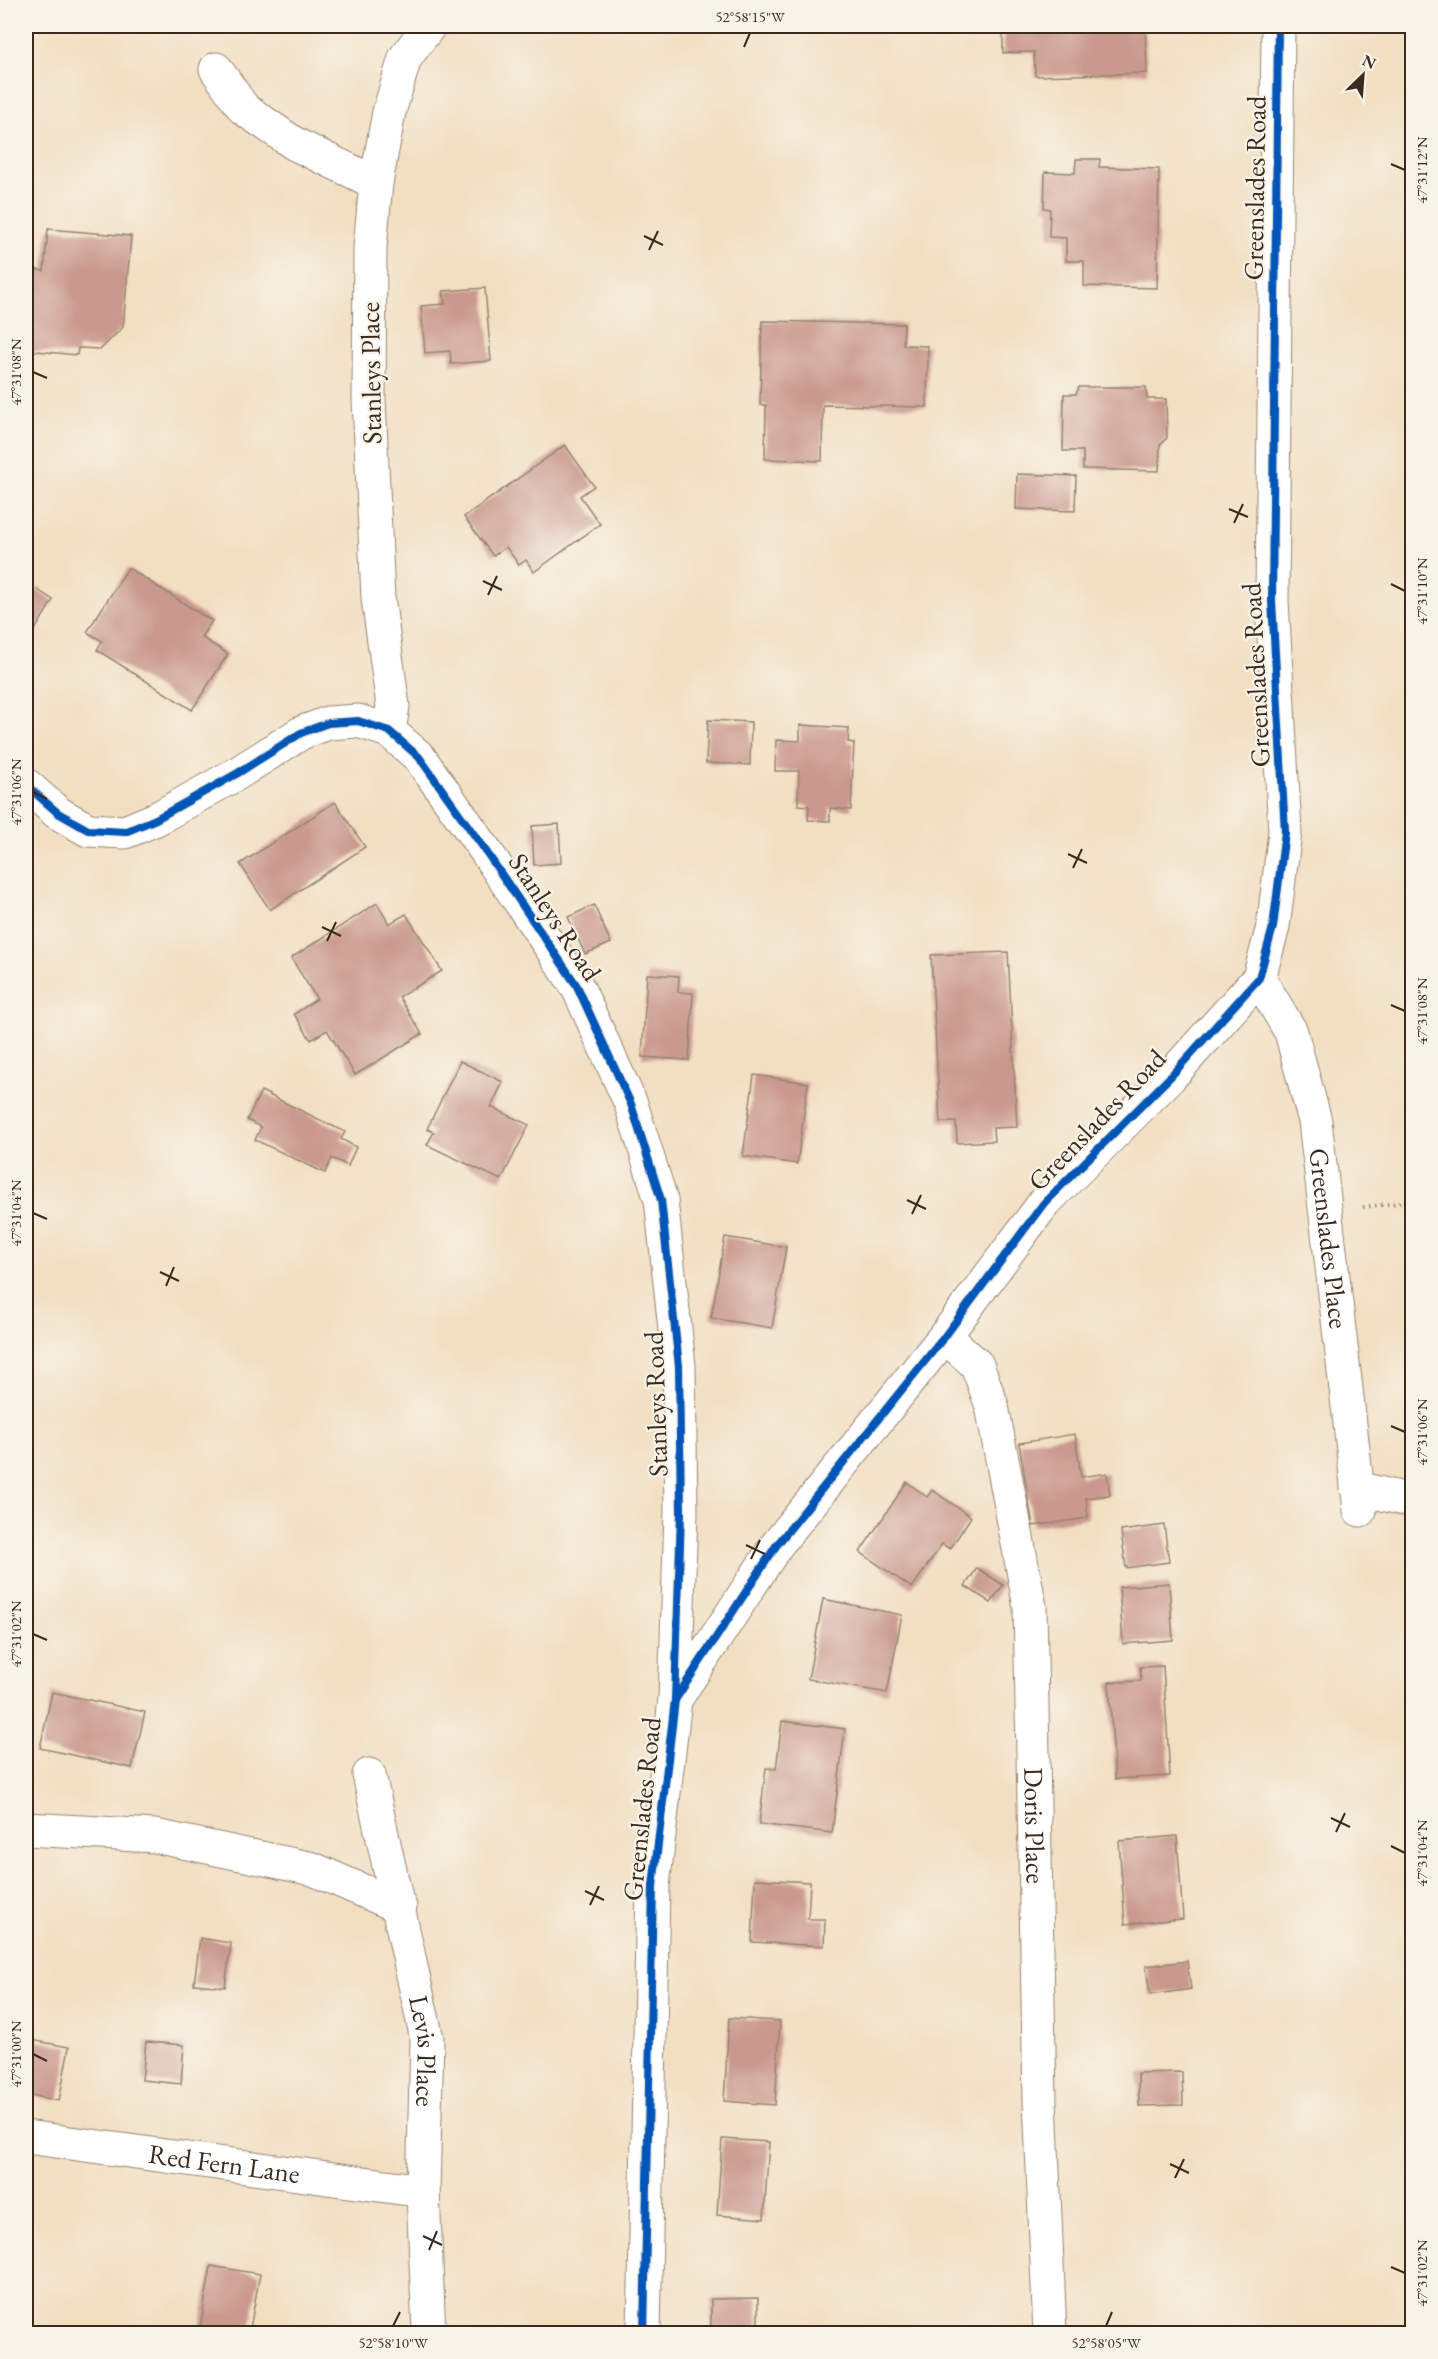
<svg xmlns="http://www.w3.org/2000/svg" width="1438" height="2359" font-family="'EB Garamond',serif">
<style>
.building{fill:#ca998e}
.lines{fill:none;stroke-linecap:round;stroke-linejoin:round}
.minor-casing{stroke:#968470;stroke-width:35}
.path{stroke:#968470;stroke-width:4;stroke-dasharray:1.5 4.5;stroke-linecap:butt}
.minor{stroke:#fff;stroke-width:33}
.cycleway-casing{stroke:#f7f3e8;stroke-width:11}
.cycleway{stroke:#0057b8;stroke-width:8}
.ticks{fill:none;stroke:#3b2a1e;stroke-width:2}
.labels{text-anchor:middle;stroke-width:4.5;stroke-linejoin:round;paint-order:stroke}
.street-label{font-size:27px;fill:#3b2a1e;stroke:#f7f3e8}
.neatline{fill:none;stroke:#3b2a1e;stroke-width:2}
.ticks-label{font-size:15px;text-anchor:middle;fill:#3b2a1e}
</style>
<rect width="100%" height="100%" fill="#f7f3e8"/>
<filter id="ink" filterUnits="userSpaceOnUse"><feTurbulence type="fractalNoise" baseFrequency=".0167" numOctaves="2"/><feDisplacementMap in="SourceGraphic" scale="12" xChannelSelector="R" yChannelSelector="G"/><feConvolveMatrix kernelMatrix="1 2 1 2 8 2 1 2 1" color-interpolation-filters="sRGB"/></filter>
<filter id="wash" filterUnits="userSpaceOnUse"><feTurbulence type="fractalNoise" baseFrequency=".008" numOctaves="4" result="noise"/><feDisplacementMap in="SourceGraphic" scale="24" xChannelSelector="R" yChannelSelector="G"/><feGaussianBlur stdDeviation="1.35" result="paint"/><feColorMatrix in="noise" values="0 0 0 0 0 0 0 0 0 0 0 0 0 0 0 0 0 1.4 0 .05"/><feComposite in="paint" operator="in"/></filter>
<g filter="url(#wash)">
<rect width="100%" height="100%" fill="#f2dfc2"/>
<g id="blocks">
<g class="building">
<path d="M1003 26H1145L1147 73 1035 76 1034 52 1003 53Z"/>
<path d="M1076 159H1100L1099 167 1159 169 1157 288 1084 286V261H1066V238L1049 237 1050 209 1044 208 1045 172 1075 173Z"/>
<path d="M48 229 131 236 123 327 101 349 78 348 77 355 26 350 34 269 44 271Z"/>
<path d="M485 288 491 361 451 364 450 351 425 353 421 306 445 304 443 291Z"/>
<path d="M762 321 904 324 903 345 928 346 927 407 823 405 822 461 765 459 766 405H760Z"/>
<path d="M1079 387H1146L1147 399H1166L1167 438 1160 445 1159 471 1083 469V451H1063L1064 394H1076Z"/>
<path d="M565 445 594 486 580 496 600 524 534 572 526 560 519 565 506 547 493 556 464 517Z"/>
<path d="M1017 474 1076 476 1075 511 1016 509Z"/>
<path d="M128 568 212 621 201 637 228 654 192 710 97 650 102 641 87 632Z"/>
<path d="M26 582 53 600 35 630 26 624Z"/>
<path d="M708 720 751 722 750 765 706 763Z"/>
<path d="M800 725 849 728 848 742 854 743 851 810 830 808V821L808 820 809 806 798 805 799 771H775L776 740 800 741Z"/>
<path d="M335 802 365 847 270 910 240 864Z"/>
<path d="M559 824 561 863 534 865 532 826Z"/>
<path d="M377 903 389 924 406 914 442 971 399 997 422 1034 355 1075 327 1030 311 1040 294 1014 317 999 291 958Z"/>
<path d="M594 905 611 943 585 954 568 917Z"/>
<path d="M1008 952 1017 1127 993 1128 994 1141 957 1143 956 1122H940L931 955Z"/>
<path d="M647 974 679 976 678 992 693 993 689 1060 642 1057Z"/>
<path d="M460 1061 503 1082 491 1107 529 1125 501 1180 427 1145 434 1132 427 1129Z"/>
<path d="M754 1075 808 1083 797 1164 743 1156Z"/>
<path d="M261 1091 345 1132 341 1139 356 1147 348 1166 332 1158 325 1173 255 1140 261 1127 247 1120Z"/>
<path d="M725 1237 786 1247 772 1328 711 1318Z"/>
<path d="M1075 1434 1081 1477 1107 1473 1110 1495 1086 1498 1088 1518 1033 1526 1019 1443Z"/>
<path d="M907 1482 927 1497 932 1490 971 1517 950 1549 942 1544 912 1588 860 1552Z"/>
<path d="M1164 1525 1169 1562 1126 1568 1121 1531Z"/>
<path d="M977 1568 1003 1585 991 1603 965 1586Z"/>
<path d="M1169 1583 1173 1640 1123 1644 1119 1587Z"/>
<path d="M823 1599 902 1615 887 1693 808 1679Z"/>
<path d="M1163 1666 1170 1776 1115 1779 1109 1682 1141 1681 1140 1667Z"/>
<path d="M52 1692 145 1712 132 1768 40 1748Z"/>
<path d="M782 1721 845 1729 832 1833 759 1824 766 1768 776 1769Z"/>
<path d="M1177 1836 1183 1919 1125 1924 1119 1841Z"/>
<path d="M755 1879 810 1882 808 1919H825L824 1946 752 1942Z"/>
<path d="M200 1938 231 1943 225 1987 194 1984Z"/>
<path d="M1187 1961 1191 1989 1150 1995 1146 1966Z"/>
<path d="M729 2018 780 2021 775 2105 724 2101Z"/>
<path d="M26 2039 69 2047 59 2101 26 2094Z"/>
<path d="M146 2042 184 2045 181 2084 142 2080Z"/>
<path d="M1182 2072 1183 2105 1139 2106 1138 2073Z"/>
<path d="M722 2139 769 2142 764 2219 717 2215Z"/>
<path d="M211 2266 260 2274 249 2334H199Z"/>
<path d="M758 2298V2334H711V2299Z"/>
</g>
</g>
</g>
<g filter="url(#ink)">
<use href="#blocks" fill-opacity="0" stroke="#968470" stroke-width="1.5"/>
<g class="lines">
<defs>
<g id="minor">
<path d="M216 69 244 109 295 144 376 183"/>
<path d="M389 731 393 706 378 598 369 399 370 248 376 183 389 112 405 58 429 26"/>
<path d="M26 785 58 813 88 830 125 832 156 819 238 773 301 733 328 723 358 721 389 731 419 757 485 850 577 986 631 1104 661 1200 679 1366 681 1512 675 1700"/>
<path id="s1" d="M1259 978 1291 1032 1315 1121 1360 1510"/>
<path id="s2" d="M945 1336 977 1365 992 1406 1030 1607 1040 2100 1050 2334"/>
<path d="M1357 1488 1412 1501"/>
<path id="s3" d="M369 1775 427 2039 423 2191 429 2334"/>
<path d="M26 1829 155 1836 313 1869 400 1907"/>
<path id="s4" d="M26 2137 423 2191"/>
<path d="M644 2334 653 1886 675 1700 776 1546 945 1336 1044 1203 1170 1077 1259 978 1273 927 1285 832 1272 601 1278 26"/>
</g>
</defs>
<use href="#minor" class="minor-casing"/>
<path class="path" d="M1363 1207 1398 1203 1412 1199"/>
<use href="#minor" class="minor"/>
<defs>
<g id="cycleway">
<path d="M26 785 58 813 88 830 125 832 156 819 238 773 301 733 328 723 358 721 389 731 419 757 485 850 577 986 631 1104 661 1200 679 1366 681 1512 675 1700"/>
<path d="M644 2334 653 1886 675 1700 776 1546 945 1336 1044 1203 1170 1077 1259 978 1273 927 1285 832 1272 601 1278 26"/>
</g>
</defs>
<use href="#cycleway" class="cycleway-casing"/>
<use href="#cycleway" class="cycleway"/>
</g>
</g>
<path class="ticks" d="M744 47 750 33M1391 164 1405 170M644 236 663 245M649 250 658 231M33 372 47 378M1229 509 1248 517M1234 523 1243 504M483 581 502 590M1391 584 1405 591M488 595 497 576M33 792 47 799M1068 854 1087 863M1073 868 1082 849M322 927 341 936M327 941 336 922M1391 1005 1405 1011M907 1200 926 1209M33 1213 47 1219M912 1214 921 1195M160 1272 179 1281M166 1286 174 1267M1391 1426 1405 1432M746 1545 765 1554M751 1559 760 1540M33 1634 47 1640M1331 1818 1350 1827M1336 1832 1345 1813M1391 1846 1405 1853M585 1891 604 1900M590 1905 599 1886M33 2054 47 2061M1170 2164 1189 2173M1175 2178 1184 2159M423 2236 442 2245M429 2250 437 2231M1391 2267 1405 2273M393 2326 400 2312M1106 2326 1112 2312"/>
<g class="labels">
<g class="street-label">
<text transform="translate(1255 188) rotate(-89)" y="9">Greenslades Road</text>
<text transform="translate(371 373) rotate(-91)" y="9">Stanleys Place</text>
<text transform="translate(1256 675) rotate(-93)" y="9">Greenslades Road</text>
<text transform="translate(555 917) rotate(57)" y="9">Stanleys Road</text>
<text transform="translate(1097 1120) rotate(-46)" y="9">Greenslades Road</text>
<text dy="9" stroke="none"><textPath href="#s1" startOffset="273">Greenslades Place</textPath></text>
<text transform="translate(656 1404) rotate(-92)" y="9">Stanleys Road</text>
<text transform="translate(642 1809) rotate(-84)" y="9">Greenslades Road</text>
<text dy="9" stroke="none"><textPath href="#s2" startOffset="510">Doris Place</textPath></text>
<text dy="9" stroke="none"><textPath href="#s3" startOffset="282">Levis Place</textPath></text>
<text dy="9" stroke="none"><textPath href="#s4" startOffset="200">Red Fern Lane</textPath></text>
</g>
</g>
<rect width="1438" height="2359" fill="none" stroke="#f7f3e8" stroke-width="66"/>
<g transform="translate(1363 75) rotate(25)" stroke="#f7f3e8" stroke-width="4.5" paint-order="stroke">
<path d="M0-4.5L10 22L0 15L-10 22Z" fill="#3b2a1e"/>
<text y="-9" font-size="16" font-weight="bold" text-anchor="middle" fill="#3b2a1e">N</text>
</g>
<rect x="33" y="33" width="1372" height="2293" class="neatline"/>
<g class="ticks-label">
<text x="750" y="22">52°58'15"W</text>
<text transform="translate(1422 170) rotate(-90)" y="5">47°31'12"N</text>
<text transform="translate(16 372) rotate(-90)" y="5">47°31'08"N</text>
<text transform="translate(1422 591) rotate(-90)" y="5">47°31'10"N</text>
<text transform="translate(16 792) rotate(-90)" y="5">47°31'06"N</text>
<text transform="translate(1422 1011) rotate(-90)" y="5">47°31'08"N</text>
<text transform="translate(16 1213) rotate(-90)" y="5">47°31'04"N</text>
<text transform="translate(1422 1432) rotate(-90)" y="5">47°31'06"N</text>
<text transform="translate(16 1634) rotate(-90)" y="5">47°31'02"N</text>
<text transform="translate(1422 1853) rotate(-90)" y="5">47°31'04"N</text>
<text transform="translate(16 2054) rotate(-90)" y="5">47°31'00"N</text>
<text transform="translate(1422 2273) rotate(-90)" y="5">47°31'02"N</text>
<text x="393" y="2348">52°58'10"W</text>
<text x="1106" y="2348">52°58'05"W</text>
</g>
</svg>
